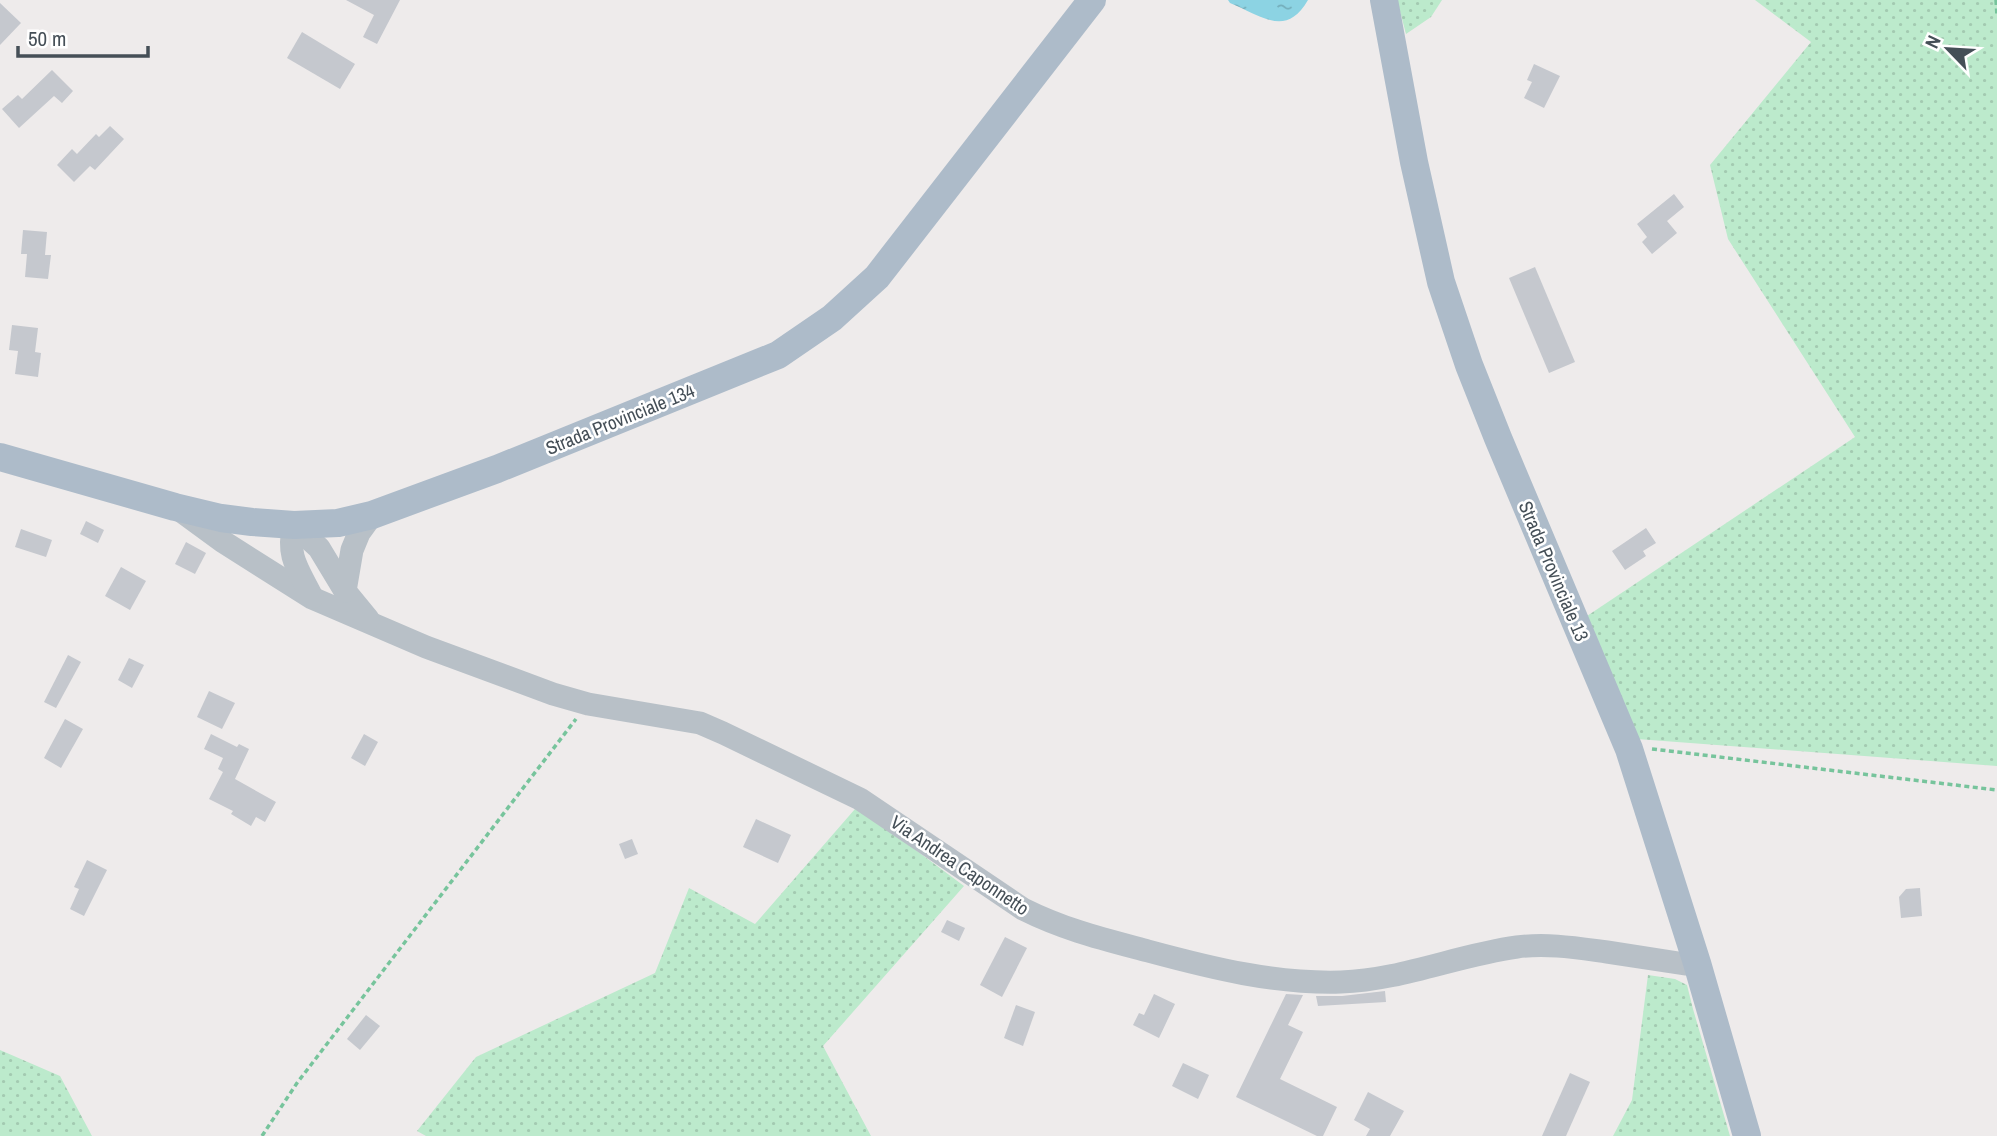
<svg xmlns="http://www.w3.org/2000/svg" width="1997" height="1136" font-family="'Archivo Narrow',sans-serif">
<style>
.grass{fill:url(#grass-dots)}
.water{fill:url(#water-ripples)}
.building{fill:#c5c8ce}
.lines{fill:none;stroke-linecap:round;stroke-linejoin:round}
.path{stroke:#77c49c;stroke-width:3.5;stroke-dasharray:5 3.5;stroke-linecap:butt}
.minor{stroke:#b8c0c7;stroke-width:23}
.major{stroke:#adbbc9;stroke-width:28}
.labels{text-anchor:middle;stroke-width:5;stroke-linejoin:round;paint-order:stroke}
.street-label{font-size:19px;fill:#454f57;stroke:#fff}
</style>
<defs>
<pattern id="grass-dots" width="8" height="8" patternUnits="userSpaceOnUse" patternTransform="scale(1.75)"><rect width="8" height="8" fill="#bceacc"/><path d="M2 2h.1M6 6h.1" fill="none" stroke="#a3cab1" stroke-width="1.8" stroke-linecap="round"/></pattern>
<pattern id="water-ripples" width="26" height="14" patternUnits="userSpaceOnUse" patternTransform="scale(1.75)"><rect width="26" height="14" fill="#8cd3e3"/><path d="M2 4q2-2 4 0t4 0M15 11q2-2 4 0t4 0" fill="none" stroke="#74aebb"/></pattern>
</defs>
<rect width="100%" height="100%" fill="#eeebeb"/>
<g class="grass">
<path d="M1397 0H1442L1431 17 1406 34Z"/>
<path d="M1755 0H1997V766L1637 739 1587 616 1855 437 1728 239 1710 165 1811 42Z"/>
<path d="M855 809 874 819 964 886 823 1046 871 1136H426L417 1131 476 1057 655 973 689 888 755 924Z"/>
<path d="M1648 975 1675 979 1687 985 1693 1009 1730 1136H1613L1632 1100Z"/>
<path d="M0 1050 60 1076 92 1136H0Z"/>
</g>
<path class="water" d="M1228 0H1308C1286 38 1262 16 1230 3Z"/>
<g class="building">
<path d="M346 0H400L377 44 363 37 374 15Z"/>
<path d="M0 3 21 23 0 45Z"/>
<path d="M302 32 355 64 340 89 287 58Z"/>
<path d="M1534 64 1560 76 1544 108 1524 98 1532 82 1527 80Z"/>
<path d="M52 70 73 91 62 103 54 96 19 128 2 109 18 95 22 99Z"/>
<path d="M110 126 124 139 95 170 90 166 74 182 57 165 72 149 77 154 96 134 99 137Z"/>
<path d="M1674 194 1684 207 1667 221 1677 233 1652 254 1642 242 1647 237 1637 224Z"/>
<path d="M23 230 47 232 45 255H51L48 279 25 277 27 254H21Z"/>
<path d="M1535 267 1575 362 1549 373 1509 278Z"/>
<path d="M12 325 38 328 35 352 41 353 38 377 15 374 18 351 9 350Z"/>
<path d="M86 521 104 530 98 543 80 534Z"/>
<path d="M1646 528 1656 543 1643 551 1646 556 1625 570 1612 551Z"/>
<path d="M21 529 52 540 46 557 15 547Z"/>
<path d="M186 542 206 553 195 574 175 564Z"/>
<path d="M121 567 146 581 130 610 105 596Z"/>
<path d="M68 655 81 662 56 708 44 702Z"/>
<path d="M129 658 144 665 132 688 118 680Z"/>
<path d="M209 691 235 703 222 729 197 717Z"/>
<path d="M65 719 83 729 61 768 44 758Z"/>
<path d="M211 734 237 747 239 744 249 749 235 779 276 802 265 822 256 817 251 826 231 814 233 811 209 799 223 772 218 769 223 758 204 749Z"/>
<path d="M364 734 378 742 365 766 351 758Z"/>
<path d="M756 819 791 835 778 863 743 847Z"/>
<path d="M632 839 638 854 625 859 619 844Z"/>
<path d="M87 860 107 870 84 916 70 909 79 889 74 887Z"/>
<path d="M1920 888 1922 916 1901 918 1899 897 1906 889Z"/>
<path d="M947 920 965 928 959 941 941 932Z"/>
<path d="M1005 937 1027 948 1002 997 980 985Z"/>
<path d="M1385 991 1386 1002 1318 1006 1316 996H1342Z"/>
<path d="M1154 994 1175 1004 1159 1038 1133 1025 1139 1013 1144 1015Z"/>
<path d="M1286 994 1303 995 1288 1025 1303 1032 1280 1079 1337 1107 1323 1136H1317L1236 1097Z"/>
<path d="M1016 1005 1035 1012 1023 1046 1004 1038Z"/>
<path d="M366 1015 380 1026 360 1050 347 1039Z"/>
<path d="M1183 1063 1209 1075 1198 1099 1172 1086Z"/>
<path d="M1570 1073 1590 1082 1566 1136H1542Z"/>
<path d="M1368 1092 1404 1111 1390 1136H1366L1370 1129 1354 1120Z"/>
</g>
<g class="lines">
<g class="path">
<path d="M1996 0 1997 16"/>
<path d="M1652 749 1997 790"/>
<path d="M262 1136 297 1083 576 719"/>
</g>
<g class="minor">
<path d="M181 511 222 541 312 598 426 647 553 694 588 704 700 723 723 733 860 799 1023 909C1065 930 1103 939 1148 951 1211 968 1275 984 1341 982 1401 980 1458 955 1517 947 1548 943 1577 948 1607 952 1633 956 1659 960 1685 964L1697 963"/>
<path d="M294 525 319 548 345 591 368 619"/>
<path d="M294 525C286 556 298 569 312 597"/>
<path d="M345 591 352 550 359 533 372 515"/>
</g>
<g class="major">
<path d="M1384 0 1414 162 1441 282 1469 365 1498 438 1629 749 1697 963 1747 1136"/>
<path d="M0 457 175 507 221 518 252 522 294 525 338 523 372 515 497 469 778 355 832 318 877 277 1092 0"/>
</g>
</g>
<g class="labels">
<g class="street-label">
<text transform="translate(620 419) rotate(-22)" y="7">Strada Provinciale 134</text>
<text transform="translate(1554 571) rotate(67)" y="7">Strada Provinciale 13</text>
<text transform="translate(960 865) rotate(34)" y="7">Via Andrea Caponnetto</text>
</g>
</g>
<g transform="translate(1948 49) rotate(295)" stroke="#ffffff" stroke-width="5" paint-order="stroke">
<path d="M0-5L12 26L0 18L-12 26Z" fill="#454f57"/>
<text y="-10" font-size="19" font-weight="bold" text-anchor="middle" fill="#454f57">N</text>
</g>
<path d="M18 46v10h130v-10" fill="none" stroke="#454f57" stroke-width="3.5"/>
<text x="28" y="46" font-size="21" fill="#454f57" stroke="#ffffff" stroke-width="5" paint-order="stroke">50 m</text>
</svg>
